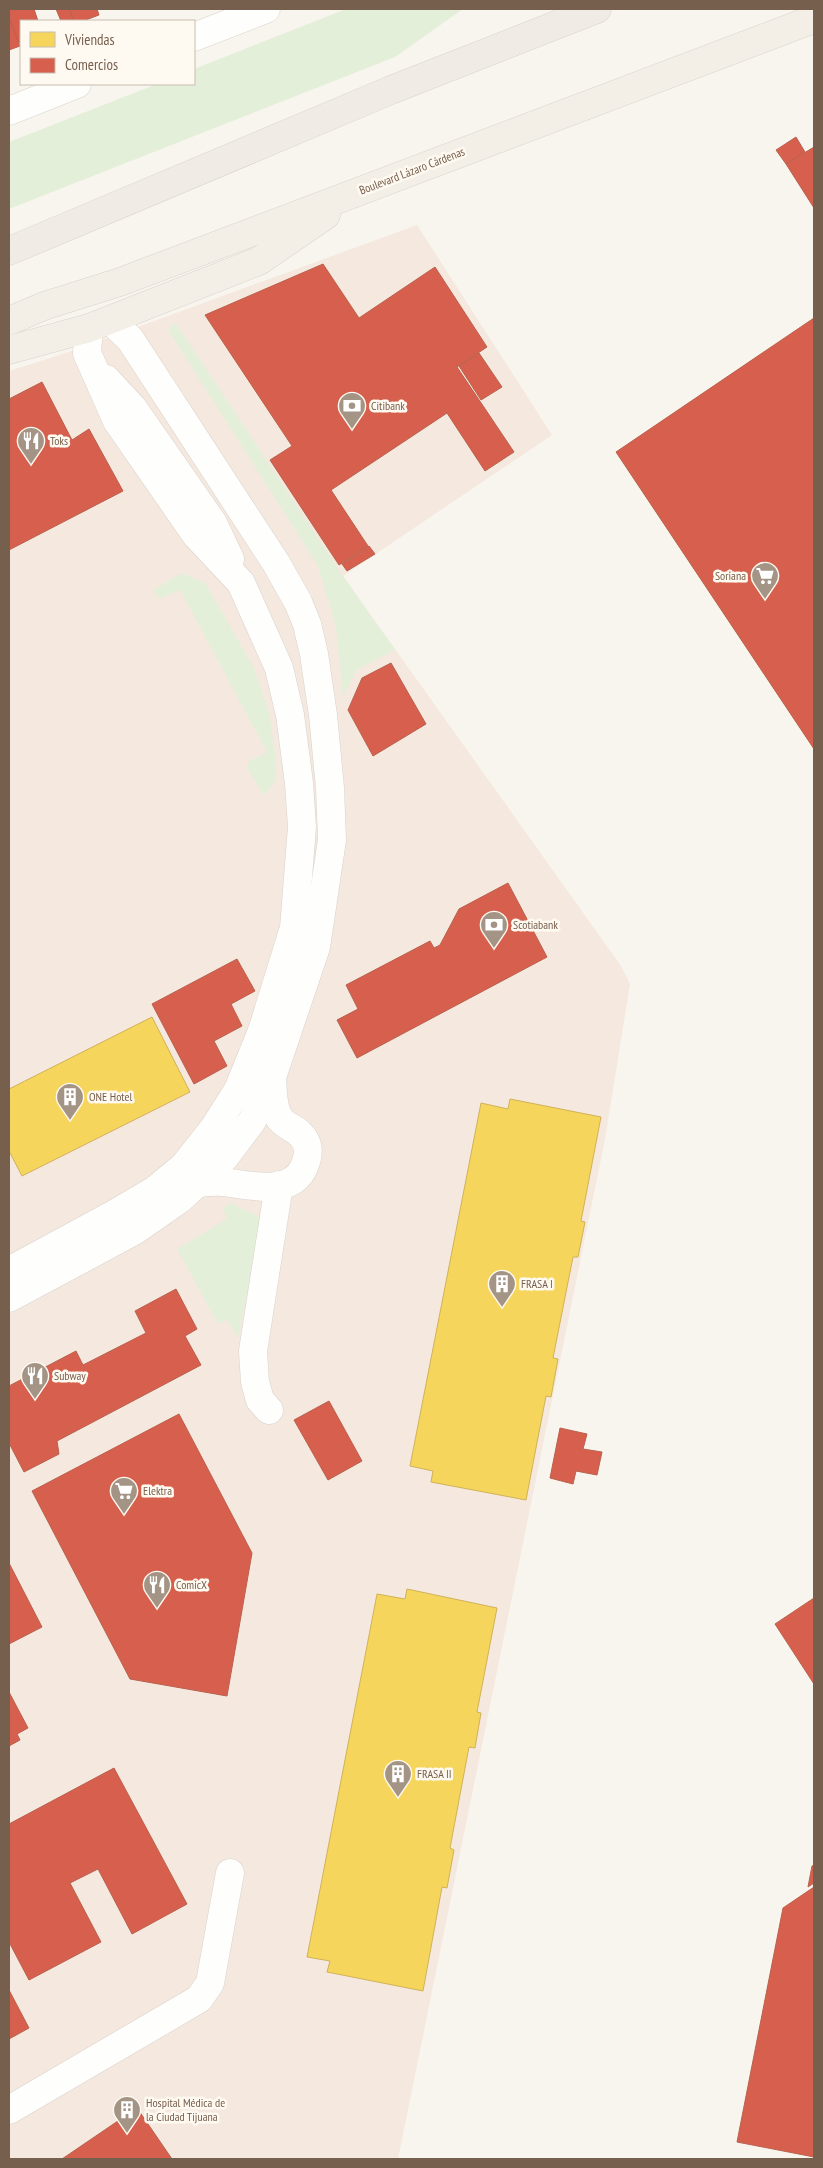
<svg xmlns="http://www.w3.org/2000/svg" width="823" height="2168" font-family="'PT Sans Narrow',sans-serif">
<style>
.commercial{fill:#f5e8df}
.green{fill:#e4efd9}
.homes{fill:#f6d55c;stroke:#d0b258}
.shops{fill:#d6604d;stroke:#ba604d}
.lines{fill:none;stroke-linecap:round;stroke-linejoin:round}
.minor-casing{stroke:#d8d2cc;stroke-width:29}
.major-casing{stroke:#d9d2cb;stroke-width:29}
.highway-casing{stroke:#d9d2cb;stroke-width:29}
.minor{stroke:#fefefc;stroke-width:28}
.major{stroke:#f3efe7;stroke-width:28}
.highway{stroke:#f1ebe6;stroke-width:28}
.labels{text-anchor:middle;stroke-width:5;stroke-linejoin:round;paint-order:stroke}
.street-label{font-size:12px;fill:#775f4d;stroke:#fffaf1}
.poi-label{font-size:12px;fill:#775f4d;stroke:#fffaf1;text-anchor:start}
</style>
<rect width="100%" height="100%" fill="#f8f5ee"/>
<path class="commercial" d="M417 225 552 435 343 576 621 966 630 984 605 1139 398 2159H9V371L75 350Z"/>
<g class="green">
<path d="M346 9H463L395 57 9 209V142L157 84H194V69Z"/>
<path d="M175 322 343 576 395 650 356 670 343 698 336 627 318 566 168 330Z"/>
<path d="M182 573 205 583 254 668 269 712 275 752 276 780 264 796 247 768 249 761 267 752 180 590 159 599 153 590Z"/>
<path d="M231 1203 262 1218 238 1338 226 1319 218 1324 177 1249 227 1219 223 1208Z"/>
</g>
<g class="homes">
<path d="M152 1017 190 1092 22 1176 9 1151V1089Z"/>
<path d="M510 1099 601 1117 581 1221 585 1222 578 1257H573L553 1358 558 1359 551 1397 546 1396 526 1500 431 1482 433 1471 410 1466 481 1103 508 1109Z"/>
<path d="M407 1589 497 1608 477 1712 481 1713 475 1748 469 1747 450 1848 454 1850 447 1888 442 1887 423 1991 327 1972 330 1961 307 1957 377 1594 405 1599Z"/>
</g>
<g class="shops">
<path d="M9 9H34L38 21H21V42L18 43 9 17Z"/>
<path d="M56 9H69L74 21H61Z"/>
<path d="M69 9H97L99 15 83 21H74Z"/>
<path d="M9 17 20 46 9 50Z"/>
<path d="M796 137 805 152 786 164 776 150Z"/>
<path d="M814 147V208L786 164Z"/>
<path d="M323 264 359 318 435 267 487 347 457 367 514 452 485 471 447 413 331 490 368 546 339 565 270 460 292 446 205 315Z"/>
<path d="M814 318V749L616 452Z"/>
<path d="M479 353 502 387 481 400 459 366Z"/>
<path d="M42 382 72 440 89 429 123 491 9 550V399Z"/>
<path d="M369 546 375 554 347 571 342 564Z"/>
<path d="M391 663 426 724 373 756 348 710 362 678Z"/>
<path d="M508 883 547 957 357 1058 337 1020 358 1009 346 985 430 941 434 948 440 945 459 909Z"/>
<path d="M237 959 255 991 231 1004 242 1026 214 1041 227 1066 194 1084 152 1004Z"/>
<path d="M176 1289 197 1329 185 1336 201 1365 57 1441 59 1454 24 1472 9 1443V1386L76 1351 83 1365 146 1333 135 1311Z"/>
<path d="M329 1401 362 1461 328 1480 294 1420Z"/>
<path d="M179 1414 252 1553 227 1696 130 1679 32 1491Z"/>
<path d="M560 1428 587 1434 583 1449 602 1452 597 1475 576 1471 573 1484 550 1478Z"/>
<path d="M9 1563 42 1627 9 1644Z"/>
<path d="M814 1598V1684L775 1624Z"/>
<path d="M9 1692 28 1728 17 1734 20 1740 9 1746Z"/>
<path d="M114 1768 187 1904 132 1934 98 1869 70 1883 101 1942 29 1980 9 1942V1824Z"/>
<path d="M814 1865V1883L808 1887 812 1866Z"/>
<path d="M814 1887V2157L737 2142 783 1908Z"/>
<path d="M9 1990 29 2028 9 2039Z"/>
<path d="M137 2108 172 2159H62Z"/>
</g>
<g class="lines">
<defs>
<g id="minor">
<path d="M194 37 266 9"/>
<path d="M9 111 77 84"/>
<path d="M106 379 133 408 213 523 230 559"/>
<path d="M197 1183C206 1182 215 1181 224 1182 248 1185 291 1197 304 1167 307 1160 309 1152 307 1145 302 1129 288 1129 280 1119 272 1108 273 1089 272 1077"/>
<path d="M9 1271 116 1213 155 1190 184 1166 214 1128 238 1090 262 1031 294 928 302 827 299 783 290 715 279 668 241 583 196 535 117 421 87 353 89 328"/>
<path d="M9 1298 134 1231 180 1199 225 1157 252 1121 268 1089 316 947 332 840 330 788 323 715 314 654 307 624 298 602 276 563 130 339 110 320"/>
<path d="M269 1410 260 1400 255 1382 253 1351 279 1185"/>
<path d="M9 2110 199 1999 210 1983 230 1873"/>
</g>
<g id="major">
<path d="M9 321 44 306 120 282 814 19"/>
<path d="M9 350 89 328 259 261 326 215"/>
</g>
<path id="highway" d="M9 251 391 90 597 9"/>
</defs>
<use href="#minor" class="minor-casing"/>
<use href="#major" class="major-casing"/>
<use href="#highway" class="highway-casing"/>
<use href="#minor" class="minor"/>
<use href="#major" class="major"/>
<use href="#highway" class="highway"/>
</g>
<defs>
<symbol id="bank-pin" viewBox="-11 -11 22 30"><path d="M0 17L-7.5 6A9.5 9.5 0 1 1 7.5 6Z" fill="#a49485" stroke="#fffaf1"/><path d="M-6-4H6V4H-6ZM0-2.3a2.3 2.3 0 1 0 0 4.6a2.3 2.3 0 1 0 0-4.6Z" fill="#fff"/></symbol>
<symbol id="restaurant-pin" viewBox="-11 -11 22 30"><path d="M0 17L-7.5 6A9.5 9.5 0 1 1 7.5 6Z" fill="#a49485" stroke="#fffaf1"/><path d="M-5-6h1v4h1v-4h1v4h1v-4h1v5L-1.5 .5V6h-2V.5L-5-1ZM5-6V6H3V1.5H1.5Q1.5-4 5-6Z" fill="#fff"/></symbol>
<symbol id="supermarket-pin" viewBox="-11 -11 22 30"><path d="M0 17L-7.5 6A9.5 9.5 0 1 1 7.5 6Z" fill="#a49485" stroke="#fffaf1"/><path d="M-6-5.5h2.5l.6 2H6L4.5 2H-2.5L-4.4-4H-6ZM-1.5 3.2a1.3 1.3 0 1 0 .1 0ZM3 3.2a1.3 1.3 0 1 0 .1 0Z" fill="#fff"/></symbol>
<symbol id="building-pin" viewBox="-11 -11 22 30"><path d="M0 17L-7.5 6A9.5 9.5 0 1 1 7.5 6Z" fill="#a49485" stroke="#fffaf1"/><path d="M-4-6H4V6H1V3H-1V6H-4ZM-2.5-4.3h1.7v1.8h-1.7ZM.8-4.3h1.7v1.8H.8ZM-2.5-1h1.7V.8h-1.7ZM.8-1h1.7V.8H.8Z" fill="#fff"/></symbol>
</defs>
<g fill-rule="evenodd">
<use href="#bank-pin" x="336" y="390" width="32" height="43"/>
<use href="#restaurant-pin" x="15" y="425" width="32" height="43"/>
<use href="#supermarket-pin" x="749" y="560" width="32" height="43"/>
<use href="#bank-pin" x="478" y="909" width="32" height="43"/>
<use href="#building-pin" x="54" y="1081" width="32" height="43"/>
<use href="#building-pin" x="486" y="1268" width="32" height="43"/>
<use href="#restaurant-pin" x="19" y="1360" width="32" height="43"/>
<use href="#supermarket-pin" x="108" y="1475" width="32" height="43"/>
<use href="#restaurant-pin" x="141" y="1569" width="32" height="43"/>
<use href="#building-pin" x="382" y="1758" width="32" height="43"/>
<use href="#building-pin" x="111" y="2094" width="32" height="43"/>
</g>
<g class="labels">
<g class="street-label">
<text transform="translate(412 171) rotate(-21)" y="4">Boulevard Lázaro Cárdenas</text>
</g>
<g class="poi-label">
<text x="371" y="410">Citibank</text>
<text x="50" y="445">Toks</text>
<text x="746" y="580" text-anchor="end">Soriana</text>
<text x="513" y="929">Scotiabank</text>
<text x="89" y="1101">ONE Hotel</text>
<text x="521" y="1288">FRASA I</text>
<text x="54" y="1380">Subway</text>
<text x="143" y="1495">Elektra</text>
<text x="176" y="1589">ComicX</text>
<text x="417" y="1778">FRASA II</text>
<text x="146" y="2107">Hospital Médica de<tspan x="146" dy="14">la Ciudad Tijuana</tspan></text>
</g>
</g>
<rect width="823" height="2168" fill="none" stroke="#775f4d" stroke-width="20"/>
<rect x="20" y="20" width="175" height="65" fill="#fffaf1" stroke="#c9bcaf"/>
<rect x="30" y="32" width="25" height="15" fill="#f6d55c" stroke="#c9bcaf"/>
<text x="65" y="45" font-size="15" fill="#775f4d">Viviendas</text>
<rect x="30" y="58" width="25" height="15" fill="#d6604d" stroke="#c9bcaf"/>
<text x="65" y="70" font-size="15" fill="#775f4d">Comercios</text>
</svg>
